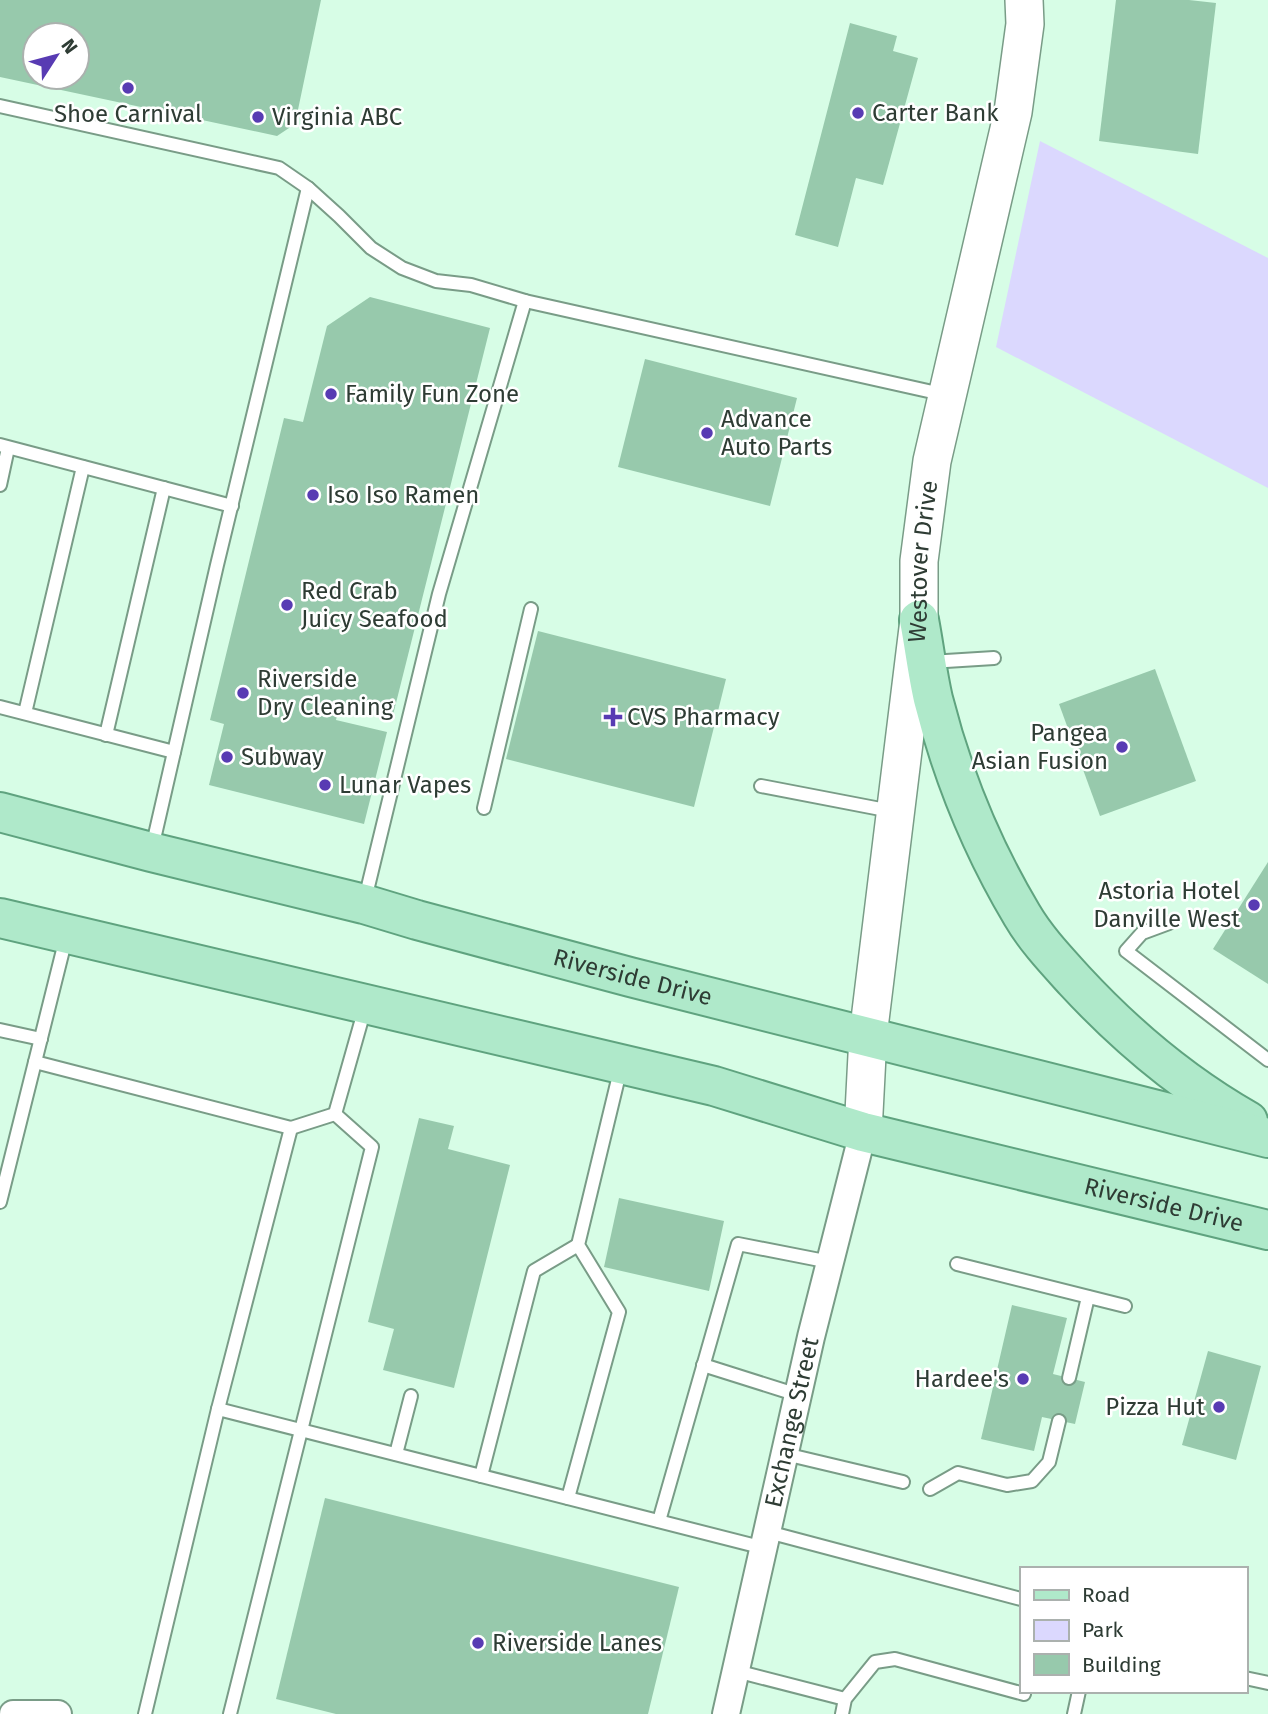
<svg xmlns="http://www.w3.org/2000/svg" width="1268" height="1714" font-family="'Fira Sans',sans-serif">
<style>
.green{fill:#dbd8fe}
.building{fill:#97c9ac;fill-rule:evenodd}
.lines{fill:none;stroke-linecap:round;stroke-linejoin:round}
.service-casing{stroke:#799c87;stroke-width:16}
.minor-casing{stroke:#799c87;stroke-width:30}
.secondary-casing{stroke:#799c87;stroke-width:40}
.primary-casing{stroke:#5fa37f;stroke-width:42}
.service{stroke:#fff;stroke-width:12}
.minor{stroke:#fff;stroke-width:26}
.secondary{stroke:#fff;stroke-width:37}
.primary{stroke:#afe9ca;stroke-width:38}
.poi-dot{fill:#583bb3;stroke:#fff;stroke-width:2.5}
.labels{text-anchor:middle;stroke-width:5;stroke-linejoin:round;paint-order:stroke}
.poi-label{font-size:24px;fill:#2e3c34;stroke:#fff;text-anchor:start}
.street-label{font-size:24px;fill:#2e3c34;stroke:#fff}
</style>
<rect width="100%" height="100%" fill="#d7fde6"/>
<path class="green" d="M1040 141 1268 258V488L996 347Z"/>
<g class="building">
<path d="M0 0H321L295 124 277 136 0 77ZM35 35H77V77H35Z"/>
<path d="M1116 0H1189L1216 3 1198 154 1099 141Z"/>
<path d="M850 23 897 36 893 51 918 58 883 185 856 178 838 247 795 235Z"/>
<path d="M370 297 490 328 393 715 340 702 336 720 387 732 364 824 209 785 224 724 210 720 284 418 303 422 327 326Z"/>
<path d="M645 359 797 398 770 506 618 467Z"/>
<path d="M538 631 726 679 694 807 506 759Z"/>
<path d="M1155 669 1196 781 1100 816 1059 704Z"/>
<path d="M1268 862V984L1213 949Z"/>
<path d="M419 1118 454 1126 448 1149 510 1165 454 1388 383 1370 394 1329 368 1322Z"/>
<path d="M619 1198 724 1221 709 1291 604 1267Z"/>
<path d="M1012 1305 1067 1318 1053 1374 1085 1382 1075 1424 1042 1417 1034 1451 981 1439Z"/>
<path d="M1208 1351 1261 1366 1236 1460 1182 1445Z"/>
<path d="M325 1498 679 1587 648 1714H336L276 1699Z"/>
</g>
<g class="lines">
<defs>
<g id="service">
<path d="M0 106 279 168 308 188 339 216 371 248 402 268 436 281 471 285 525 301 946 395"/>
<path d="M0 445 232 506"/>
<path d="M0 485 8 448"/>
<path d="M930 662 994 658"/>
<path d="M0 707 174 752"/>
<path d="M25 713 83 467"/>
<path d="M106 735 164 488"/>
<path d="M761 786 891 811"/>
<path d="M484 808 531 609"/>
<path d="M152 848 217 565 308 188"/>
<path d="M365 899 439 594 525 301"/>
<path d="M1169 923 1142 933 1126 951 1268 1060"/>
<path d="M0 1030 41 1039"/>
<path d="M35 1062 291 1128 335 1114"/>
<path d="M335 1114 365 1008"/>
<path d="M0 1202 66 938"/>
<path d="M957 1264 1125 1306"/>
<path d="M703 1365 798 1395"/>
<path d="M1069 1378 1088 1297"/>
<path d="M218 1409 764 1548"/>
<path d="M396 1454 411 1396"/>
<path d="M785 1454 903 1482"/>
<path d="M481 1476 534 1271 578 1245"/>
<path d="M930 1489 958 1473 1007 1485 1032 1481 1049 1462 1059 1421"/>
<path d="M568 1498 619 1312 578 1245 621 1067"/>
<path d="M659 1521 738 1244 830 1262"/>
<path d="M768 1532 1021 1599"/>
<path d="M736 1671 845 1699"/>
<path d="M1245 1678 1268 1683"/>
<path d="M145 1714 218 1409 291 1128"/>
<path d="M230 1714 372 1147 335 1114"/>
<path d="M842 1714 845 1699 875 1662 895 1659 1024 1694"/>
<path d="M1074 1714 1079 1691"/>
</g>
<g id="minor">
<path d="M13 1714H58"/>
<path id="s1" d="M726 1714 811 1337 863 1132"/>
</g>
<g id="secondary">
<path id="s2" d="M863 1132 868 1036 919 620V561L932 461 1013 112 1025 24 1024 0"/>
</g>
<g id="primary">
<path d="M919 620C924 646 927 673 933 699 952 774 982 848 1022 915 1036 939 1056 960 1075 981 1126 1036 1183 1084 1248 1121"/>
<path id="s3" d="M0 812 151 852 364 904 417 920 630 977 1268 1138"/>
<path id="s4" d="M0 918 714 1086 863 1132 1268 1230"/>
</g>
</defs>
<use href="#service" class="service-casing"/>
<use href="#minor" class="minor-casing"/>
<use href="#secondary" class="secondary-casing"/>
<use href="#primary" class="primary-casing"/>
<use href="#service" class="service"/>
<use href="#minor" class="minor"/>
<use href="#secondary" class="secondary"/>
<use href="#primary" class="primary"/>
</g>
<g class="poi-dot">
<circle cx="128" cy="88" r="7"/>
<circle cx="858" cy="113" r="7"/>
<circle cx="258" cy="117" r="7"/>
<circle cx="331" cy="394" r="7"/>
<circle cx="707" cy="433" r="7"/>
<circle cx="313" cy="495" r="7"/>
<circle cx="287" cy="605" r="7"/>
<circle cx="243" cy="693" r="7"/>
<path d="M609.5 706.5h7v7h7v7h-7v7h-7v-7h-7v-7h7z"/>
<circle cx="1122" cy="747" r="7"/>
<circle cx="227" cy="757" r="7"/>
<circle cx="325" cy="785" r="7"/>
<circle cx="1254" cy="905" r="7"/>
<circle cx="1023" cy="1379" r="7"/>
<circle cx="1219" cy="1407" r="7"/>
<circle cx="478" cy="1643" r="7"/>
</g>
<g class="labels">
<g class="poi-label">
<text x="872" y="121">Carter Bank</text>
<text x="128" y="122" text-anchor="middle">Shoe Carnival</text>
<text x="272" y="125">Virginia ABC</text>
<text x="345" y="402">Family Fun Zone</text>
<text x="721" y="427">Advance<tspan x="721" dy="28">Auto Parts</tspan></text>
<text x="327" y="503">Iso Iso Ramen</text>
<text x="301" y="599">Red Crab<tspan x="301" dy="28">Juicy Seafood</tspan></text>
<text x="257" y="687">Riverside<tspan x="257" dy="28">Dry Cleaning</tspan></text>
<text x="627" y="725">CVS Pharmacy</text>
<text x="1108" y="741" text-anchor="end">Pangea<tspan x="1108" dy="28">Asian Fusion</tspan></text>
<text x="241" y="765">Subway</text>
<text x="339" y="793">Lunar Vapes</text>
<text x="1240" y="899" text-anchor="end">Astoria Hotel<tspan x="1240" dy="28">Danville West</tspan></text>
<text x="1009" y="1387" text-anchor="end">Hardee's</text>
<text x="1205" y="1415" text-anchor="end">Pizza Hut</text>
<text x="492" y="1651">Riverside Lanes</text>
</g>
<g class="street-label">
<text dy="8" stroke="none"><textPath href="#s2" startOffset="574">Westover Drive</textPath></text>
<text dy="8" stroke="none"><textPath href="#s3" startOffset="654">Riverside Drive</textPath></text>
<text dy="8" stroke="none"><textPath href="#s4" startOffset="1199">Riverside Drive</textPath></text>
<text dy="8" stroke="none"><textPath href="#s1" startOffset="299">Exchange Street</textPath></text>
</g>
</g>
<rect x="1020" y="1567" width="228" height="126" fill="#ffffff" stroke="#abb1ae" stroke-width="2"/>
<rect x="1034" y="1590" width="35" height="10" fill="#afe9ca" stroke="#abb1ae" stroke-width="2"/>
<text x="1082" y="1602" font-size="21" fill="#2e3c34">Road</text>
<rect x="1034" y="1620" width="35" height="21" fill="#dbd8fe" stroke="#abb1ae" stroke-width="2"/>
<text x="1082" y="1637" font-size="21" fill="#2e3c34">Park</text>
<rect x="1034" y="1654" width="35" height="21" fill="#97c9ac" stroke="#abb1ae" stroke-width="2"/>
<text x="1082" y="1672" font-size="21" fill="#2e3c34">Building</text>
<g transform="translate(56 56) rotate(54)"><circle r="33" fill="#ffffff" stroke="#abb1ae" stroke-width="2"/>
<path d="M0-5L12 26L0 18L-12 26Z" fill="#583bb3"/>
<text y="-10" font-size="19" font-weight="bold" text-anchor="middle" fill="#2e3c34">N</text>
</g>
</svg>
